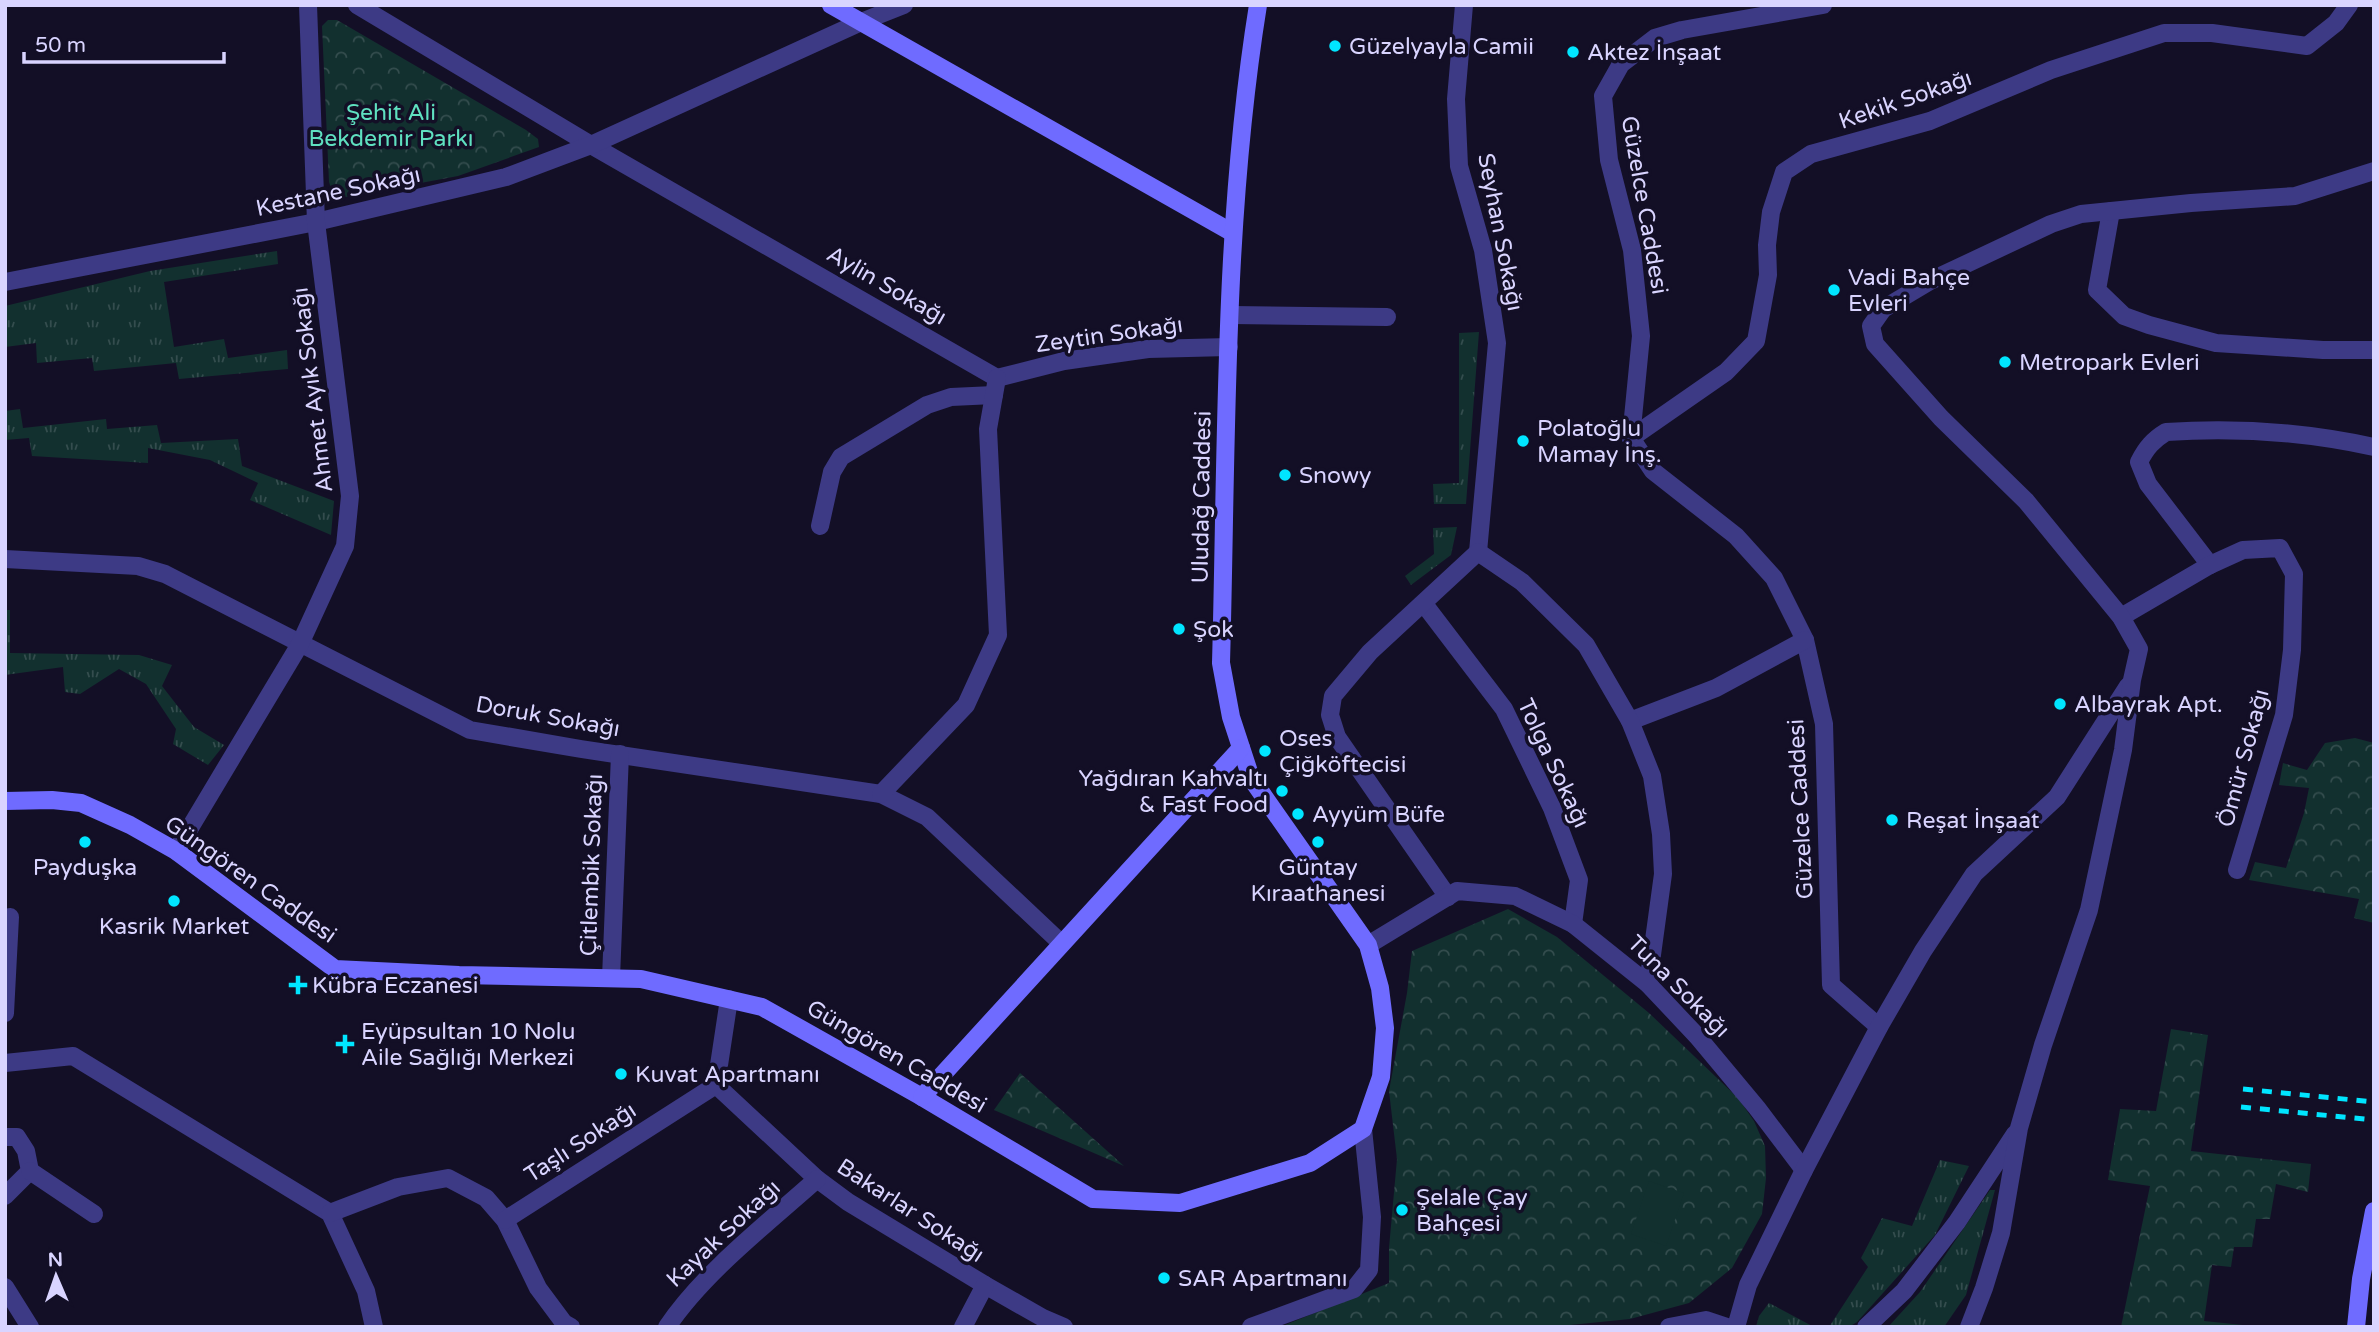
<svg xmlns="http://www.w3.org/2000/svg" width="2379" height="1332" font-family="'Varela Round',sans-serif">
<style>
.grass{fill:url(#grass-tufts)}
.forest{fill:url(#forest-crowns)}
.pitch{fill:#12302f}
.lines{fill:none;stroke-linecap:round;stroke-linejoin:round}
.street{stroke:#3d3a85;stroke-width:18}
.secondary{stroke:#6f6bff;stroke-width:18}
.rail{stroke:#00e5ff;stroke-width:5;stroke-dasharray:10 9;stroke-linecap:butt}
.poi-dot{fill:#00e5ff;stroke:#130f26;stroke-width:2.5}
.labels{text-anchor:middle;stroke-width:7;stroke-linejoin:round;paint-order:stroke}
.poi-label{font-size:23px;fill:#d9d4ff;stroke:#130f26;text-anchor:start}
.street-label{font-size:23px;fill:#d9d4ff;stroke:#130f26}
.park-label{font-size:23px;fill:#5fe0c0;stroke:#130f26}
</style>
<defs>
<pattern id="grass-tufts" width="24" height="20" patternUnits="userSpaceOnUse" patternTransform="scale(1.75)"><rect width="24" height="20" fill="#12302f"/><path d="M3 7l-1-3M5 7V3M7 7l1-3M15 17l-1-3M17 17v-4M19 17l1-3" fill="none" stroke="#344d4e"/></pattern>
<pattern id="forest-crowns" width="20" height="18" patternUnits="userSpaceOnUse" patternTransform="scale(1.75)"><rect width="20" height="18" fill="#12302f"/><path d="M2 6a3 3 0 1 1 6 0M12 15a3 3 0 1 1 6 0" fill="none" stroke="#344d4e"/></pattern>
</defs>
<rect width="100%" height="100%" fill="#130f26"/>
<g class="grass">
<path d="M277 251 278 264 164 282 174 347 224 339 228 358 287 350 288 369 179 379 176 363 94 371 92 358 37 363 36 343 5 347V306L150 271Z"/>
<path d="M1479 332 1466 504H1434L1433 484 1459 483V333Z"/>
<path d="M20 409 23 428 106 419 107 429 157 425 161 443 238 439 242 466 334 501 331 535 250 500 258 483 210 460 148 448V463L32 456 29 438 5 440V411Z"/>
<path d="M1457 527 1451 555 1411 585 1405 576 1434 554 1433 528Z"/>
<path d="M5 610H10V653L139 655 172 665 162 686 194 727 224 745 208 765 173 744 176 729 146 684 119 669 80 694 65 692 63 667 5 675Z"/>
<path d="M1940 1160 1969 1166 1935 1235 1857 1322 1849 1327H1829L1868 1267 1861 1258 1882 1218 1912 1226Z"/>
<path d="M1990 1190H1995L1966 1295 1944 1327H1888L1920 1292Z"/>
<path d="M1769 1303 1814 1327H1756L1759 1316Z"/>
</g>
<g class="forest">
<path d="M328 20H337L526 130 538 139 539 147 458 176 335 199 329 182 322 26Z"/>
<path d="M2355 738 2374 743V923L2354 918 2359 899 2249 880 2255 862 2286 868 2304 813 2309 788 2279 785 2283 763 2307 770 2325 743Z"/>
<path d="M1508 909 1557 937 1649 1013 1738 1098 1754 1121 1765 1146 1766 1178 1762 1214 1732 1268 1689 1303 1630 1319 1550 1327H1280L1389 1283V1248L1397 1159 1389 1091 1407 993 1412 951Z"/>
<path d="M2171 1029 2208 1035 2191 1151 2311 1164 2308 1192 2276 1184 2270 1219H2256L2252 1247H2234L2231 1267 2212 1265 2204 1321 2262 1327H2121L2150 1186 2108 1180 2120 1109 2156 1111Z"/>
<path d="M1020 1073 1124 1166 994 1110Z"/>
</g>
<path class="pitch" d="M1649 1181 1684 1193 1666 1246 1631 1234Z"/>
<g class="lines">
<g class="street">
<path d="M357 5 591 145 997 378"/>
<path d="M1464 5 1456 99 1459 166 1483 250 1497 343 1478 552"/>
<path d="M1823 5 1682 30 1655 38 1621 64 1603 96 1609 160 1632 250 1641 336 1631 438 1653 471 1736 536 1774 578 1805 640 1824 724 1831 985 1879 1027"/>
<path d="M2111 211 2097 290 2124 316 2149 325 2216 343 2323 350H2374"/>
<path d="M5 282 316 222 506 177 591 145 861 22 904 5"/>
<path d="M1231 315 1387 317"/>
<path d="M997 378 1064 361 1148 349 1229 347"/>
<path d="M1631 438 1726 372 1756 341 1768 275 1767 245 1771 212 1784 172 1811 154 1930 121 2051 70 2164 33H2212L2307 46 2336 23 2349 5"/>
<path d="M820 526 832 472 841 457 927 405 951 397 994 395"/>
<path d="M5 559 138 566 165 574 470 730 581 749 881 794 927 817 1061 943"/>
<path d="M2210 565 2148 484 2139 462C2146 448 2153 440 2166 432 2236 427 2305 432 2374 447"/>
<path d="M1424 604 1504 709 1552 808 1579 880 1573 924"/>
<path d="M2121 617 2210 565 2243 550 2280 548 2294 574 2292 650 2284 715 2237 870"/>
<path d="M1630 721 1716 688 1805 640"/>
<path d="M881 794 966 705 998 635 988 429 997 378"/>
<path d="M176 851 300 644 345 546 350 496 316 222 308 5"/>
<path d="M1448 897 1337 737 1330 715 1333 696 1370 652 1478 552 1522 582 1586 645 1630 721 1652 776 1661 834 1663 874 1648 984"/>
<path d="M1368 945 1457 891 1515 896 1573 924 1648 984 1697 1036 1757 1108 1804 1170"/>
<path d="M611 978 620 754"/>
<path d="M5 1013 10 917"/>
<path d="M5 1063 73 1056 330 1213 366 1291 374 1327"/>
<path d="M716 1085 817 1179 848 1202 985 1285 1043 1318 1064 1327"/>
<path d="M5 1137H17L26 1151 30 1171 5 1196"/>
<path d="M30 1171 94 1214"/>
<path d="M330 1213 398 1187 448 1178 486 1198 505 1220 538 1288 564 1323 571 1327"/>
<path d="M505 1220 716 1085 729 999"/>
<path d="M5 1287 30 1327"/>
<path d="M667 1327C704 1272 768 1223 817 1179"/>
<path d="M963 1327 985 1285"/>
<path d="M1251 1327 1354 1289 1369 1270 1372 1217 1363 1129"/>
<path d="M1669 1327 1706 1320 1727 1327"/>
<path d="M1736 1327 1748 1285 1804 1170 1879 1027 1923 951 1974 874 2057 797 2128 686"/>
<path d="M1866 1327 1904 1291 1957 1222 2015 1134"/>
<path d="M1969 1327 1984 1288 2001 1233 2019 1128 2043 1045 2089 910 2123 750 2132 680 2139 649 2121 617 2026 501 1941 418 1875 344 1871 326 1883 309 1930 281 2051 224 2081 214 2191 203 2295 196 2374 171"/>
</g>
<g class="secondary">
<path d="M831 5 1233 233"/>
<path d="M5 801 52 800 81 803 130 825 176 851 335 969 459 975 641 979 762 1007 922 1097 1093 1199 1180 1203 1310 1163 1363 1129 1381 1077 1385 1028 1380 988 1368 945 1251 778 1231 717 1221 663C1227 444 1223 222 1258 5"/>
<path d="M922 1097 1241 748"/>
<path d="M2356 1327 2361 1279 2374 1211"/>
</g>
<g class="rail">
<path d="M2243 1089 2374 1102"/>
<path d="M2241 1107 2374 1120"/>
</g>
</g>
<g class="poi-dot">
<circle cx="1335" cy="46" r="7"/>
<circle cx="1573" cy="52" r="7"/>
<circle cx="1834" cy="290" r="7"/>
<circle cx="2005" cy="362" r="7"/>
<circle cx="1523" cy="441" r="7"/>
<circle cx="1285" cy="475" r="7"/>
<circle cx="1179" cy="629" r="7"/>
<circle cx="2060" cy="704" r="7"/>
<circle cx="1265" cy="751" r="7"/>
<circle cx="1282" cy="791" r="7"/>
<circle cx="1298" cy="814" r="7"/>
<circle cx="1892" cy="820" r="7"/>
<circle cx="85" cy="842" r="7"/>
<circle cx="1318" cy="842" r="7"/>
<circle cx="174" cy="901" r="7"/>
<path d="M294.5 974.5h7v7h7v7h-7v7h-7v-7h-7v-7h7z"/>
<path d="M341.5 1033.5h7v7h7v7h-7v7h-7v-7h-7v-7h7z"/>
<circle cx="621" cy="1074" r="7"/>
<circle cx="1402" cy="1210" r="7"/>
<circle cx="1164" cy="1278" r="7"/>
</g>
<g class="labels">
<g class="poi-label">
<text x="1349" y="54">Güzelyayla Camii</text>
<text x="1587" y="60">Aktez İnşaat</text>
<text x="1848" y="285">Vadi Bahçe<tspan x="1848" dy="26">Evleri</tspan></text>
<text x="2019" y="370">Metropark Evleri</text>
<text x="1537" y="436">Polatoğlu<tspan x="1537" dy="26">Mamay İnş.</tspan></text>
<text x="1299" y="483">Snowy</text>
<text x="1193" y="637">Şok</text>
<text x="2074" y="712">Albayrak Apt.</text>
<text x="1279" y="746">Oses<tspan x="1279" dy="26">Çiğköftecisi</tspan></text>
<text x="1268" y="786" text-anchor="end">Yağdıran Kahvaltı<tspan x="1268" dy="26">&amp; Fast Food</tspan></text>
<text x="1312" y="822">Ayyüm Büfe</text>
<text x="1906" y="828">Reşat İnşaat</text>
<text x="85" y="875" text-anchor="middle">Payduşka</text>
<text x="1318" y="875" text-anchor="middle">Güntay<tspan x="1318" dy="26">Kıraathanesi</tspan></text>
<text x="174" y="934" text-anchor="middle">Kasrik Market</text>
<text x="312" y="993">Kübra Eczanesi</text>
<text x="361" y="1039">Eyüpsultan 10 Nolu<tspan x="361" dy="26">Aile Sağlığı Merkezi</tspan></text>
<text x="635" y="1082">Kuvat Apartmanı</text>
<text x="1416" y="1205">Şelale Çay<tspan x="1416" dy="26">Bahçesi</tspan></text>
<text x="1178" y="1286">SAR Apartmanı</text>
</g>
<g class="street-label">
<text transform="translate(1905 99) rotate(-19)" y="8">Kekik Sokağı</text>
<text transform="translate(338 191) rotate(-12)" y="8">Kestane Sokağı</text>
<text transform="translate(1645 205) rotate(80)" y="8">Güzelce Caddesi</text>
<text transform="translate(1501 232) rotate(79)" y="8">Seyhan Sokağı</text>
<text transform="translate(887 285) rotate(30)" y="8">Aylin Sokağı</text>
<text transform="translate(1109 334) rotate(-8)" y="8">Zeytin Sokağı</text>
<text transform="translate(312 390) rotate(-97)" y="8">Ahmet Ayık Sokağı</text>
<text transform="translate(1201 497) rotate(-89)" y="8">Uludağ Caddesi</text>
<text transform="translate(548 716) rotate(10)" y="8">Doruk Sokağı</text>
<text transform="translate(2243 758) rotate(-75)" y="8">Ömür Sokağı</text>
<text transform="translate(1554 763) rotate(65)" y="8">Tolga Sokağı</text>
<text transform="translate(1800 809) rotate(-93)" y="8">Güzelce Caddesi</text>
<text transform="translate(591 865) rotate(-88)" y="8">Çitlembik Sokağı</text>
<text transform="translate(251 879) rotate(35)" y="8">Güngören Caddesi</text>
<text transform="translate(1679 986) rotate(45)" y="8">Tuna Sokağı</text>
<text transform="translate(897 1056) rotate(30)" y="8">Güngören Caddesi</text>
<text transform="translate(580 1142) rotate(-33)" y="8">Taşlı Sokağı</text>
<text transform="translate(911 1210) rotate(33)" y="8">Bakarlar Sokağı</text>
<text transform="translate(723 1233) rotate(-43)" y="8">Kayak Sokağı</text>
</g>
<g class="park-label">
<text x="391" y="120">Şehit Ali<tspan x="391" dy="26">Bekdemir Parkı</tspan></text>
</g>
</g>
<rect width="2379" height="1332" fill="none" stroke="#d9d4ff" stroke-width="14"/>
<g transform="translate(56 1276) rotate(358)" stroke="#130f26" stroke-width="5" paint-order="stroke">
<path d="M0-5L12 26L0 18L-12 26Z" fill="#d9d4ff"/>
<text y="-10" font-size="19" font-weight="bold" text-anchor="middle" fill="#d9d4ff">N</text>
</g>
<path d="M24 52v10h200v-10" fill="none" stroke="#d9d4ff" stroke-width="3.5"/>
<text x="35" y="52" font-size="21" fill="#d9d4ff" stroke="#130f26" stroke-width="5" paint-order="stroke">50 m</text>
</svg>
